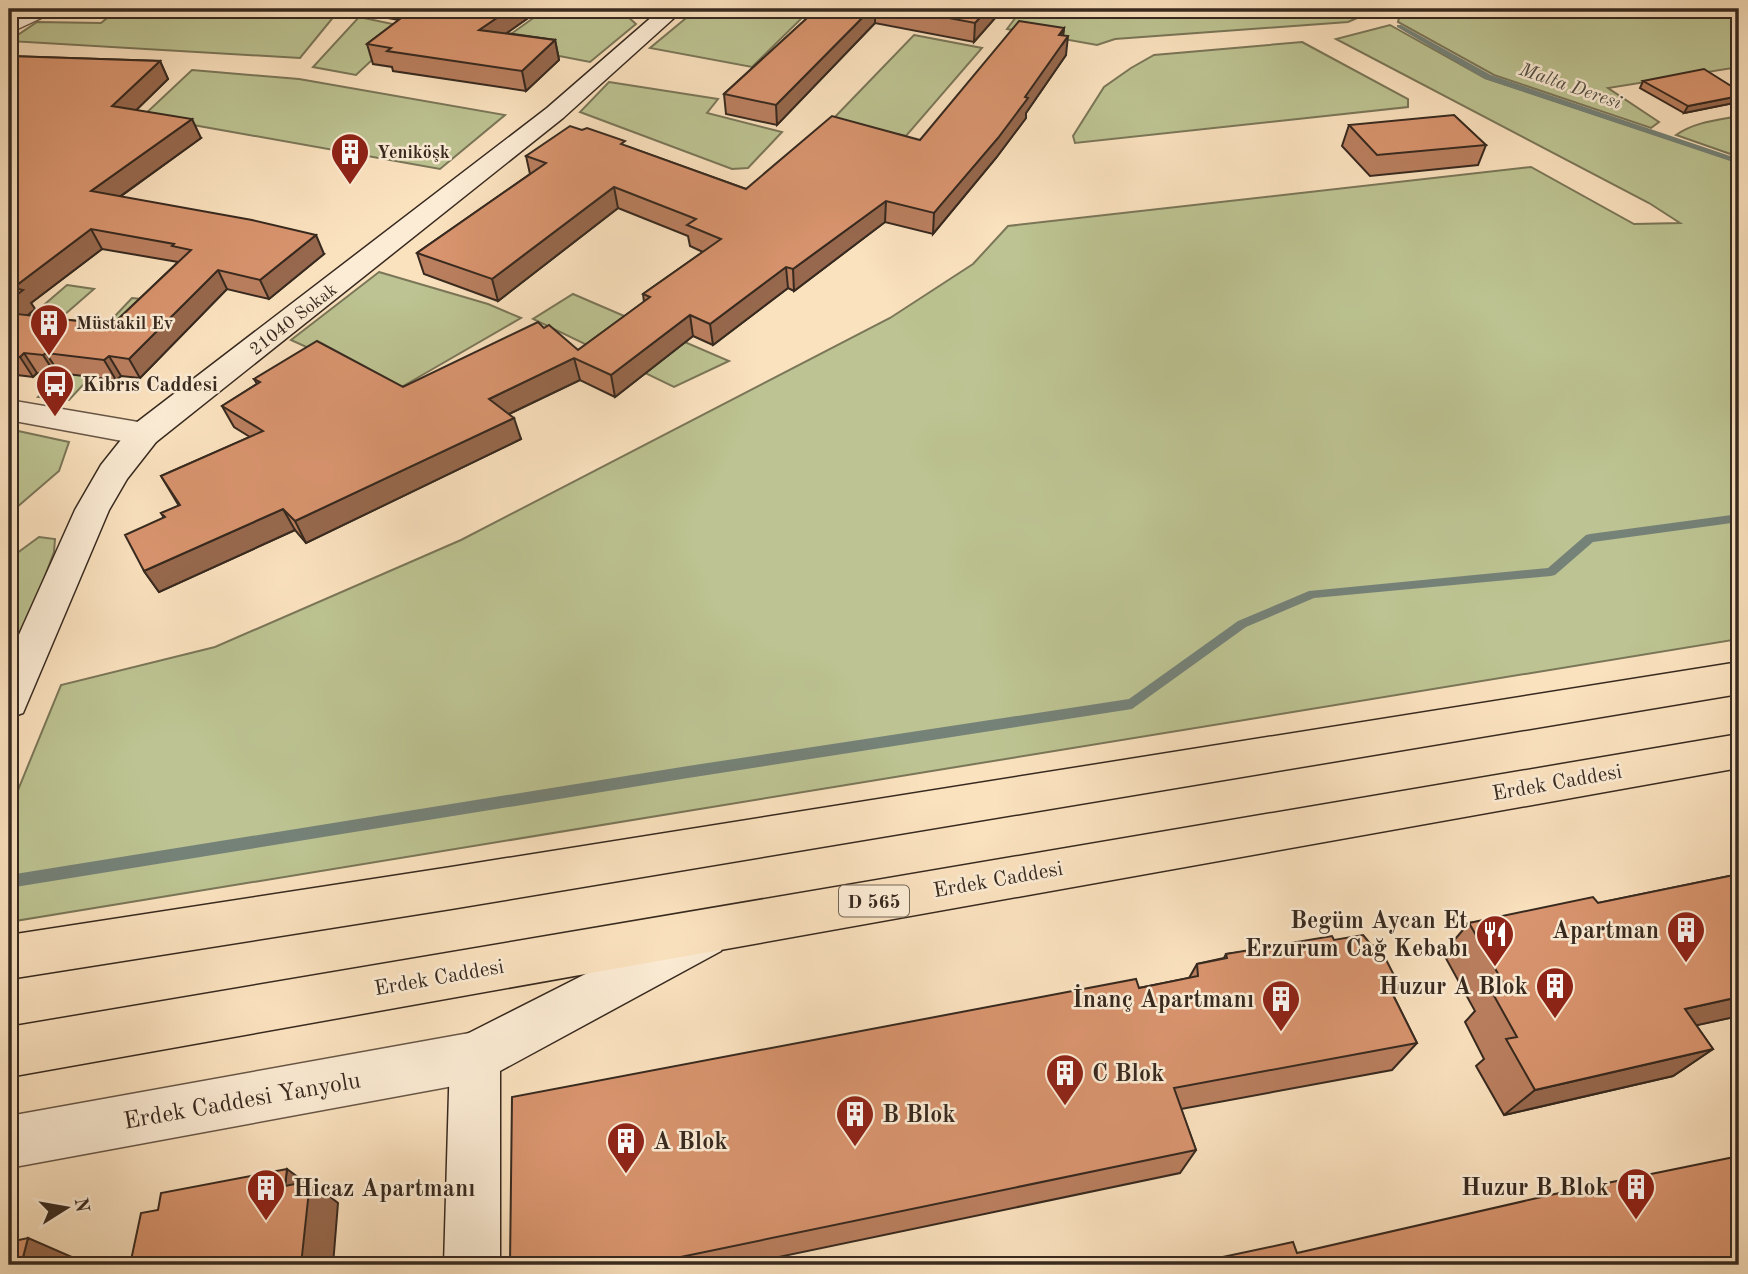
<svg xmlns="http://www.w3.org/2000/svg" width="1748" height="1274" font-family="'Old Standard TT',serif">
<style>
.green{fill:#bdc392;stroke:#7a7658;stroke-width:2}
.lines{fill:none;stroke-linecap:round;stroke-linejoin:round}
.stream{fill:#758278;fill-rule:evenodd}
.street-casing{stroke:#685747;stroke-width:3}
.secondary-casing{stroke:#37291f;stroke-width:3}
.highway-casing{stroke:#37291f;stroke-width:3}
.street{fill:#fcecd5;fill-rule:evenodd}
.secondary{fill:#fcecd5;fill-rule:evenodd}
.highway{fill:#fbe2bf;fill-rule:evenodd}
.wall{fill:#ba7f5f;stroke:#37291f;stroke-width:2;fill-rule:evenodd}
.shaded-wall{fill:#97684d;stroke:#37291f;stroke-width:2}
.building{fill:#d8946e;stroke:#37291f;stroke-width:2}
.labels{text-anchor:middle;stroke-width:5;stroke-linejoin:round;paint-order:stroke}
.far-poi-label{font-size:18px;font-weight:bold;fill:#37291f;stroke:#fcecd5;text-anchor:start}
.far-street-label{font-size:18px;fill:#37291f;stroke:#fcecd5}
.far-water-label{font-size:19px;font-style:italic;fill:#514e44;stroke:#fcecd5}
.shield{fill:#fcecd5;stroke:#726456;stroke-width:2}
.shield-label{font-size:19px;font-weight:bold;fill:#37291f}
.poi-label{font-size:21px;font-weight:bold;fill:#37291f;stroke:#fcecd5;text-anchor:start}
.street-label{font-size:21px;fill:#37291f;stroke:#fcecd5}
.near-poi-label{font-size:24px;font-weight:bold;fill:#37291f;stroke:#fcecd5;text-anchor:end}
.near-street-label{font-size:24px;fill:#37291f;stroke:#fcecd5}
</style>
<rect width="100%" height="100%" fill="#fbe2bf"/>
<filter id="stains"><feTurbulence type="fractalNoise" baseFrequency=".00286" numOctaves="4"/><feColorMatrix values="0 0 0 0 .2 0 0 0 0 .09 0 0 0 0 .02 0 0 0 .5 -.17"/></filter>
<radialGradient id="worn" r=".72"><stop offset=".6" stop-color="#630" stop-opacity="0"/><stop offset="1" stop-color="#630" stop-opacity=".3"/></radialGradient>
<g class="green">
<path d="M118 9H340L300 58 9 41 37 22 101 23Z"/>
<path d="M546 9H619L636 24 590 62 497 44Z"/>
<path d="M697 9H774L806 14 752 67 650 48Z"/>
<path d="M999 9H1366L1362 16 1348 22 1115 39 1097 45 1007 29 1019 13Z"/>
<path d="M1410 9H1500L1506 12 1547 9H1739V67L1608 88 1659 122 1651 128 1494 75 1398 22 1400 14Z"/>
<path d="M359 17 407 27 356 75 313 67Z"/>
<path d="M1390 25 1485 78 1739 162V639L9 922V812L61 685 215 647 461 540 890 318 973 264 1008 226 1531 167 1634 224 1680 223 1649 203 1336 39Z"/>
<path d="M914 35 982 48 906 136 832 120Z"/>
<path d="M1302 42 1408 99V107L1075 143 1073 136 1104 87 1131 68 1154 55Z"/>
<path d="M192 70 299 79 505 115 440 169 143 116Z"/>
<path d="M609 82 718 99 707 113 782 132 748 168 732 169 580 112Z"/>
<path d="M1739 116V157L1676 135C1694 122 1718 120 1739 116Z"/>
<path d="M379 272 488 304 521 318 398 389 291 340Z"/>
<path d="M67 285 94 289 9 363V335Z"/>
<path d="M573 294 729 361 674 387 533 319Z"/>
<path d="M132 298 161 301 69 400 38 397Z"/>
<path d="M9 429 69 442 59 471 9 514Z"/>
<path d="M39 537 55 539 54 552 9 672V559Z"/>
</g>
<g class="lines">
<g class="stream">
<path d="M1360 9H1367L1363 11Z"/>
<path d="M1397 25H1401L1491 75 1739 159V164L1485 79 1397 27Z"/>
<path d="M1739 514V522L1593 542 1555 575 1551 576 1314 598 1246 627 1132 709 688 778 9 888V875L688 766 1129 699 1238 621 1309 591 1548 568 1586 535 1590 534Z"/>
</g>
<defs>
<g id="street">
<path d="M29 9H56L52 13 9 33V19Z"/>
<path d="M9 400 144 423 156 426 160 434 156 442 144 445 9 420Z"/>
<path d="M475 1032 493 1039 500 1057 493 1075 475 1082 9 1168V1116Z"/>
</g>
<g id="secondary">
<path d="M661 9H684L563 118 156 442 127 479 109 510 23 713 9 718V657L75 510 101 465 132 426 547 108Z"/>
<path d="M704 914 721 921 727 936 721 951 500 1071V1265H444L450 1057 457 1039Z"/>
</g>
<g id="highway">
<path d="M1739 662V694L451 909 9 979V935L451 867Z"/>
<path d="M1739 734V768L9 1077V1027Z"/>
</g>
</defs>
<use href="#street" class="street-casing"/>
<use href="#secondary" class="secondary-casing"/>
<use href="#highway" class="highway-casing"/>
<use href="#street" class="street"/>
<use href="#secondary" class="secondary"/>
<use href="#highway" class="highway"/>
</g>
<g class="wall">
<path d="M370 9H541L506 33 555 40 559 60 526 91 393 71 392 67 373 64 367 44 399 20 372 15Z"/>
<path d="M817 9H1003L974 42 875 23 777 125 726 114 724 94Z"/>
<path d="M1064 28 1063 35 1066 55 1026 113V118L996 158 933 234 885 222 794 291 788 288 713 345 693 336 615 397 580 380 509 414 521 439 306 543 295 530 159 592 144 571 164 518 161 513 179 506 161 476 250 437 234 427 222 406 257 384 254 379 403 387 544 328 578 350 644 302 643 294 703 252 690 246 688 236 618 208 498 301 424 274 417 253 530 174 526 156 626 146 746 189 920 140Z"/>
<path d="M9 56 160 61 168 79 136 110 201 138 120 197 324 254 269 299 227 289 140 378 121 376 116 380 59 373 56 375 37 373 33 377 9 374ZM102 249 178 262 112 325 28 315 35 309 31 303Z"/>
<path d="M1643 81 1739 91V102L1684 113 1640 88Z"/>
<path d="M1349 125 1486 145 1478 165 1370 176 1342 146Z"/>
<path d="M1739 874V1016L1696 1025 1713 1049 1673 1076 1504 1115 1476 1066 1484 1059 1465 1022 1475 1011 1443 953 1469 923 1598 903Z"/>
<path d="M1334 940 1400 987 1393 995 1417 1043 1392 1070 1181 1109 1196 1150 1180 1173 741 1265H510L1139 988 1189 978 1197 964 1224 958 1226 954Z"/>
</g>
<g class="shaded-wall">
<path d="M510 9H541L484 49 479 30Z"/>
<path d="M871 9H875V23L777 125 776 105Z"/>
<path d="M988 9H1003L974 42 975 23Z"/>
<path d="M1064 28 1062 45 1068 36 1066 55 1026 113V118L996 158 933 234 934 213 1025 97Z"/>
<path d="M555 40 559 60 526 91 522 71Z"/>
<path d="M160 61 168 79 121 125 112 106Z"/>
<path d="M1739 96V102L1684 113 1688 106Z"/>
<path d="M192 119 201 138 101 210 91 191Z"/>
<path d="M614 187 618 208 498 301 492 279Z"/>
<path d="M886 201 885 222 794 291 793 269Z"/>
<path d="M91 229 102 249 31 303 35 309 9 331V301L13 288Z"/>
<path d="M316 235 324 254 269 299 260 280Z"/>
<path d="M786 267 788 288 713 345 710 324Z"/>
<path d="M218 270 227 289 140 378 129 359Z"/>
<path d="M690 315 693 336 615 397 611 375Z"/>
<path d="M24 353 37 373 33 377 20 357Z"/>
<path d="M46 353 59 373 56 375 43 355Z"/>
<path d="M109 356 121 376 116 380 104 360Z"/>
<path d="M574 358 580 380 496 420 489 399Z"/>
<path d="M514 418 521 439 306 543 295 521Z"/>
<path d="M283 509 295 530 159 592 144 571Z"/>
<path d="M1739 997V1016L1648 1036 1685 1009Z"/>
<path d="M1713 1049 1673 1076 1504 1115 1535 1090Z"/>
<path d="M287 1169 310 1186V1181L338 1203 333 1265H301L285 1186Z"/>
<path d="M28 1238 72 1257 70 1265H21Z"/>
</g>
<g class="building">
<path d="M413 9H510L479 30 555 40 522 71 387 51 391 48 367 44Z"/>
<path d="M817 9H871L776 105 724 94Z"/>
<path d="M901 9H988L975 23Z"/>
<path d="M1019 21 1064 28 1059 35 1068 36 1025 97 1028 98 998 138 934 213 886 201 793 269 786 267 710 324 690 315 611 375 574 358 489 399 514 418 295 521 283 509 144 571 125 535 165 517 161 513 180 505 161 476 263 431 222 406 260 382 254 379 317 341 403 387 538 322 544 328 549 325 578 350 650 297 643 294 721 239 687 225 696 219 614 187 492 279 417 253 546 163 526 156 570 126 582 130 587 128 625 141 621 144 746 189 832 116 920 140Z"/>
<path d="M9 56 160 61 112 106 192 119 91 191 252 220 316 235 260 280 218 270 129 359 109 356 104 360 46 353 43 355 24 353 20 357 9 356V313L112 325 191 250 172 246 174 244 91 229 13 288 23 290 9 301Z"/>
<path d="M1704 69 1739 91V96L1688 106 1643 81Z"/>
<path d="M1454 115 1486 145 1377 155 1349 125Z"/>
<path d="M1739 874V997L1685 1009 1713 1049 1535 1090 1506 1039 1517 1037 1493 994 1508 991 1469 923 1593 897 1598 903Z"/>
<path d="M1363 935 1372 946 1378 944 1400 987 1390 989 1417 1043 1174 1088 1196 1150 642 1265H510L512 1097 1136 979 1139 988 1198 976 1197 964 1227 958 1226 954 1332 936 1334 940Z"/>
<path d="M1739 1156V1265H1185L1293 1242 1297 1253 1568 1191Z"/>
<path d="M287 1169 285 1186 310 1181 301 1265H130L141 1213 158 1210 161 1193Z"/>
<path d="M28 1238 21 1265H9V1242Z"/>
</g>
<defs>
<symbol id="building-pin" viewBox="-11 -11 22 30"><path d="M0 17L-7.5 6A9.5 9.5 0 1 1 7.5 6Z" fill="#8f2418" stroke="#fcecd5"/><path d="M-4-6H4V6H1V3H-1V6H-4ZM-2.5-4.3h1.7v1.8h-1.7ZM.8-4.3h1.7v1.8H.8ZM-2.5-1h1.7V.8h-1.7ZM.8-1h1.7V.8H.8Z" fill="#fff"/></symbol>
<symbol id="bus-pin" viewBox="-11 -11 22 30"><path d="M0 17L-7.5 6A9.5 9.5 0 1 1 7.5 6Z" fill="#8f2418" stroke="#fcecd5"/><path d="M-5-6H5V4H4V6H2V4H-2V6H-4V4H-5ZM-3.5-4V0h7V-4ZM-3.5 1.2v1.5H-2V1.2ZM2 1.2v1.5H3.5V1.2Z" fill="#fff"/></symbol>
<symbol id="restaurant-pin" viewBox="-11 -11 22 30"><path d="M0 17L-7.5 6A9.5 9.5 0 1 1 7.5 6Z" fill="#8f2418" stroke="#fcecd5"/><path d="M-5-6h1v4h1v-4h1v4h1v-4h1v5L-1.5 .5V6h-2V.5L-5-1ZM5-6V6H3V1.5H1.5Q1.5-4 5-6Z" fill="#fff"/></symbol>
</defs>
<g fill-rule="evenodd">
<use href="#building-pin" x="328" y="130" width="44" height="60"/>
<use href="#building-pin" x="27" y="301" width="44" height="60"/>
<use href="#bus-pin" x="33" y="362" width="44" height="60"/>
<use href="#building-pin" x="1664" y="908" width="44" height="60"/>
<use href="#restaurant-pin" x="1473" y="912" width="44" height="60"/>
<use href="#building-pin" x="1533" y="964" width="44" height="60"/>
<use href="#building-pin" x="1259" y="977" width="44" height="60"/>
<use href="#building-pin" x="1043" y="1051" width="44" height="60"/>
<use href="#building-pin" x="833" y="1092" width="44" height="60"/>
<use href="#building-pin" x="604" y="1119" width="44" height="60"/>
<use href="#building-pin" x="1614" y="1165" width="44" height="60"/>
<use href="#building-pin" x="244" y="1166" width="44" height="60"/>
</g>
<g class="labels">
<g class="far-poi-label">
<text x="377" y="158">Yeniköşk</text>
<text x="76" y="329">Müstakil Ev</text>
</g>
<g class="far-street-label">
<text transform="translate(293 319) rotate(-38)" y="6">21040 Sokak</text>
</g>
<g class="far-water-label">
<text transform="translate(1571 85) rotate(19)" y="7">Malta Deresi</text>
</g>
<rect class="shield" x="839" y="885.5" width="70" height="31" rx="5"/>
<g class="shield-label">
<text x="874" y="908">D 565</text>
</g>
<g class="poi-label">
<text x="82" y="391">Kıbrıs Caddesi</text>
</g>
<g class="street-label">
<text transform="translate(1557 782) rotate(-10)" y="7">Erdek Caddesi</text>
<text transform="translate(998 879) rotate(-10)" y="7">Erdek Caddesi</text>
<text transform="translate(439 977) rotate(-10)" y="7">Erdek Caddesi</text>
</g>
<g class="near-poi-label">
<text x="1468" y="928">Begüm Aycan Et<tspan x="1468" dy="28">Erzurum Cağ Kebabı</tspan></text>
<text x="1659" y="938">Apartman</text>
<text x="1528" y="994">Huzur A Blok</text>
<text x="1254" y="1007">İnanç Apartmanı</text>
<text x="1092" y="1081" text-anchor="start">C Blok</text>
<text x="882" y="1122" text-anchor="start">B Blok</text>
<text x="653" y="1149" text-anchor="start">A Blok</text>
<text x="1609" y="1195">Huzur B Blok</text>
<text x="293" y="1196" text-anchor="start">Hicaz Apartmanı</text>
</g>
<g class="near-street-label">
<text transform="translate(242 1100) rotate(-10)" y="8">Erdek Caddesi Yanyolu</text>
</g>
</g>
<rect width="1748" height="1274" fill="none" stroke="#fbe2bf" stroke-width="35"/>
<rect x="10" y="10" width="1727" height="1253" fill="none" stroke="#37291f" stroke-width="3.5"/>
<rect x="18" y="18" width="1713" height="1239" fill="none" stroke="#37291f" stroke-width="2"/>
<g transform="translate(66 1208) rotate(79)" stroke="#fcecd5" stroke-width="5" paint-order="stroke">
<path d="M0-5L12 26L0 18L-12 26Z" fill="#37291f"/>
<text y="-10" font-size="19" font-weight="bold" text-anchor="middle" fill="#37291f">N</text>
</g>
<rect width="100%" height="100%" filter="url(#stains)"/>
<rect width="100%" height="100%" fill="url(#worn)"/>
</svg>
